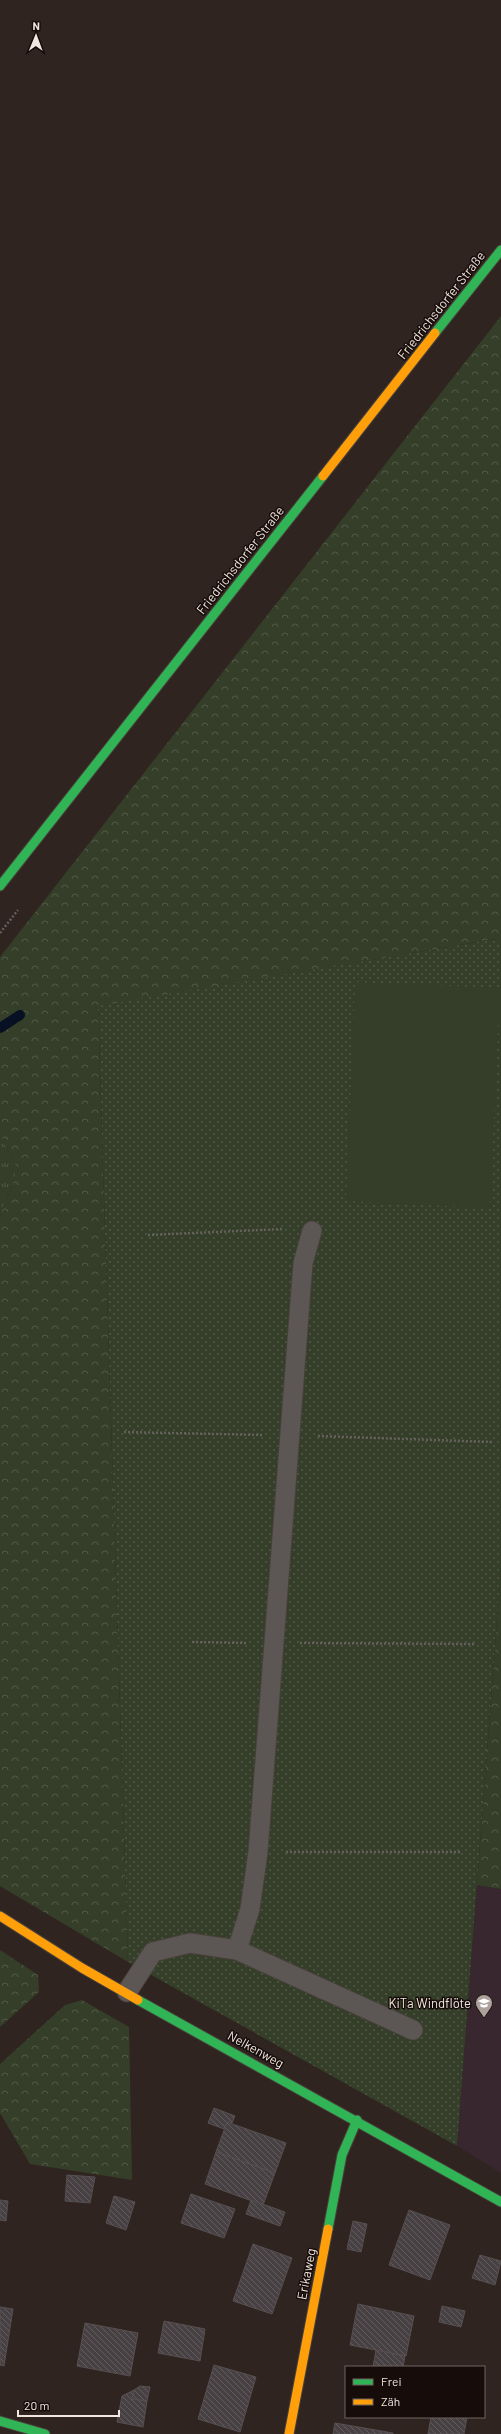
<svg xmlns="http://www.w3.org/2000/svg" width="501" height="2434" font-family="Barlow,sans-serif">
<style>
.education{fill:#38272f}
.grass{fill:url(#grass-tufts)}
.forest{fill:url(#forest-crowns)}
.garden{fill:url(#garden-dots)}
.pitch{fill:#343e28}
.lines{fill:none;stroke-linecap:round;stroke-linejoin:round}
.stream{stroke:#081123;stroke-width:10}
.building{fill:url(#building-back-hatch);stroke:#565052}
.lane-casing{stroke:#49403c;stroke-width:21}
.fast-casing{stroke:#49403c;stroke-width:11}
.slow-casing{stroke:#49403c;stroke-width:11}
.path{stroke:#65605c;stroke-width:2.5;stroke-dasharray:2 2;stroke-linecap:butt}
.lane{stroke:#5c5754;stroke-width:19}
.fast{stroke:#30b455;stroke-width:9}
.slow{stroke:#ff9f0a;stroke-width:9}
.labels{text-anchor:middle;stroke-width:3;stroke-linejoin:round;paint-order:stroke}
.street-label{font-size:13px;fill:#f3e5df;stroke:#160d0a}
.poi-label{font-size:13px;fill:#f3e5df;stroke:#160d0a;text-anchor:end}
</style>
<defs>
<pattern id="grass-tufts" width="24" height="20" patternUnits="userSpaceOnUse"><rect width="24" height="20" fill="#343e28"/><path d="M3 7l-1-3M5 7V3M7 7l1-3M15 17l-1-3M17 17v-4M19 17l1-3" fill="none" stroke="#525a47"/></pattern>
<pattern id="forest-crowns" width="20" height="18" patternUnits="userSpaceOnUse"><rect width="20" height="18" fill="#343e28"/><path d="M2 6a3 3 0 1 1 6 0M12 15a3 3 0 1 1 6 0" fill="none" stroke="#525a47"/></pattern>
<pattern id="garden-dots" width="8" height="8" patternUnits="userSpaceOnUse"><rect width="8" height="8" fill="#343e28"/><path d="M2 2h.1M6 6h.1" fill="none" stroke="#525a47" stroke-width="1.8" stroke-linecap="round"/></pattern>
<pattern id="building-back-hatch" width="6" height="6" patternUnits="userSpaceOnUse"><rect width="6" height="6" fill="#474144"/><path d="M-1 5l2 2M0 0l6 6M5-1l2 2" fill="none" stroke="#625c5f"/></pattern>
</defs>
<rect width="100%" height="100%" fill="#2f241f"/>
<path class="education" d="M477 1885 501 1889V2173L457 2146Z"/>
<path class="grass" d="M0 1134 18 1170 0 1216Z"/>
<g class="forest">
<path d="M501 316V938L98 1007 128 1962 0 1886V1216L18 1170 0 1134V957Z"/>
<path d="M501 1568V1889L477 1885Z"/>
<path d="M0 1950 38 1975 39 1992 0 2027Z"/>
<path d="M82 2000 129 2027 132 2180 30 2164 0 2113V2064L65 2005Z"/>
</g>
<path class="garden" d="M501 938V1568L457 2146 128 1962 98 1006Z"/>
<path class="pitch" d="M355 982 500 988 490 1208 346 1201Z"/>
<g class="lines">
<path class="stream" d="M0 1028 20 1015"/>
</g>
<g class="building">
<path d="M214 2108 235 2116 232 2123 227 2122 224 2129 208 2123Z"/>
<path d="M227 2122 286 2143 275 2173 216 2152Z"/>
<path d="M216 2152 275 2173 263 2205 205 2184Z"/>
<path d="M67 2175 95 2177 90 2203 65 2201Z"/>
<path d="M191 2194 235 2209 224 2238 181 2223Z"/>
<path d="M114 2196 135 2202 126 2230 106 2223Z"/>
<path d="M0 2200 8 2201 6 2221 0 2220Z"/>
<path d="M251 2200 285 2212 280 2226 246 2214Z"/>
<path d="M409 2210 450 2225 430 2280 389 2265Z"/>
<path d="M353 2221 367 2224 361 2252 347 2249Z"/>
<path d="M253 2244 292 2258 272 2314 233 2301Z"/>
<path d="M480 2255 501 2261 495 2285 472 2278Z"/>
<path d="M358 2304 414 2316 406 2356 350 2345Z"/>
<path d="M442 2306 465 2311 461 2327 439 2322Z"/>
<path d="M0 2307 13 2309 4 2366 0 2365Z"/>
<path d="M164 2321 205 2329 200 2361 158 2353Z"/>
<path d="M85 2323 138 2333 130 2376 77 2366Z"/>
<path d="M376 2350 405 2356 403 2367H373Z"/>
<path d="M214 2365 256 2377 240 2432 198 2419Z"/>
<path d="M140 2386 150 2387 147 2401 132 2399 134 2390Z"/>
<path d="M134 2390 132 2399 147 2401 143 2427 117 2422 122 2396Z"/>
<path d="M431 2417H467L464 2434H428Z"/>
<path d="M335 2423 393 2433V2434H333Z"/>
</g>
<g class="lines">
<defs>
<g id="lane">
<path d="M237 1950 250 1909 258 1852 303 1263 312 1231"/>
<path d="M127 1992 153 1952 190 1943 237 1950 413 2030"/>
</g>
<g id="fast">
<path d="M435 333 501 250"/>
<path d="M0 886 323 476"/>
<path d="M138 2000 501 2202"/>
<path d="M328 2229 342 2155 357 2120"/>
<path d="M0 2421 45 2434"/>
</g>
<g id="slow">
<path d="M323 476 435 333"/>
<path d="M0 1916 82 1968 138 2000"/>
<path d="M289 2434 328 2229"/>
</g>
</defs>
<use href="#lane" class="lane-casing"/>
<use href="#fast" class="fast-casing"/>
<use href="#slow" class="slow-casing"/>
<g class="path">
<path d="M0 933 18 910"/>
<path d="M148 1235 283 1229"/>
<path d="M124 1432 263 1435"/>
<path d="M318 1436 493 1442"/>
<path d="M192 1642 247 1643"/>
<path d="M300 1643 474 1644"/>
<path d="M286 1852H460"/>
</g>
<use href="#lane" class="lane"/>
<use href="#fast" class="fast"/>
<use href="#slow" class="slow"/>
</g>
<defs>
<symbol id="school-pin" viewBox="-11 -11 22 30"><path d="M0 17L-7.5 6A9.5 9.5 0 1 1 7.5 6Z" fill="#aea19c" stroke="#160d0a"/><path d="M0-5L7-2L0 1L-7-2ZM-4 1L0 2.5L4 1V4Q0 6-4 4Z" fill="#fff"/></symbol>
</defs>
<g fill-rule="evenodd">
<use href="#school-pin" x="474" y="1993" width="20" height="27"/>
</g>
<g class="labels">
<g class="street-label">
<text transform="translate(441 305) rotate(-52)" y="5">Friedrichsdorfer Straße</text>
<text transform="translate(240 560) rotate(-52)" y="5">Friedrichsdorfer Straße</text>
<text transform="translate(256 2049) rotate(29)" y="5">Nelkenweg</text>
<text transform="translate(306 2274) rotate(-79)" y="5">Erikaweg</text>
</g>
<g class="poi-label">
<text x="471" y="2008">KiTa Windflöte</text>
</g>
</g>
<rect x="345" y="2366" width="140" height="52" fill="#160d0a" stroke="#6e635f"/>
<rect x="353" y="2379" width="20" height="6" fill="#30b455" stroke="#6e635f"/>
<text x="381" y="2386" font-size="12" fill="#f3e5df">Frei</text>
<rect x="353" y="2399" width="20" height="6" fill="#ff9f0a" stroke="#6e635f"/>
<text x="381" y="2406" font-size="12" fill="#f3e5df">Zäh</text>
<g transform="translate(36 36) rotate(1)" stroke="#160d0a" stroke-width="3" paint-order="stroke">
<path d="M0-3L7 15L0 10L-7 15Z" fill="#f3e5df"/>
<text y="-6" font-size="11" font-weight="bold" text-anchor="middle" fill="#f3e5df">N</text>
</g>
<path d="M18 2410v6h101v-6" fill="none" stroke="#f3e5df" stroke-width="2"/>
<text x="24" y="2410" font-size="12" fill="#f3e5df" stroke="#160d0a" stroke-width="3" paint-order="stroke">20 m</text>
</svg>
